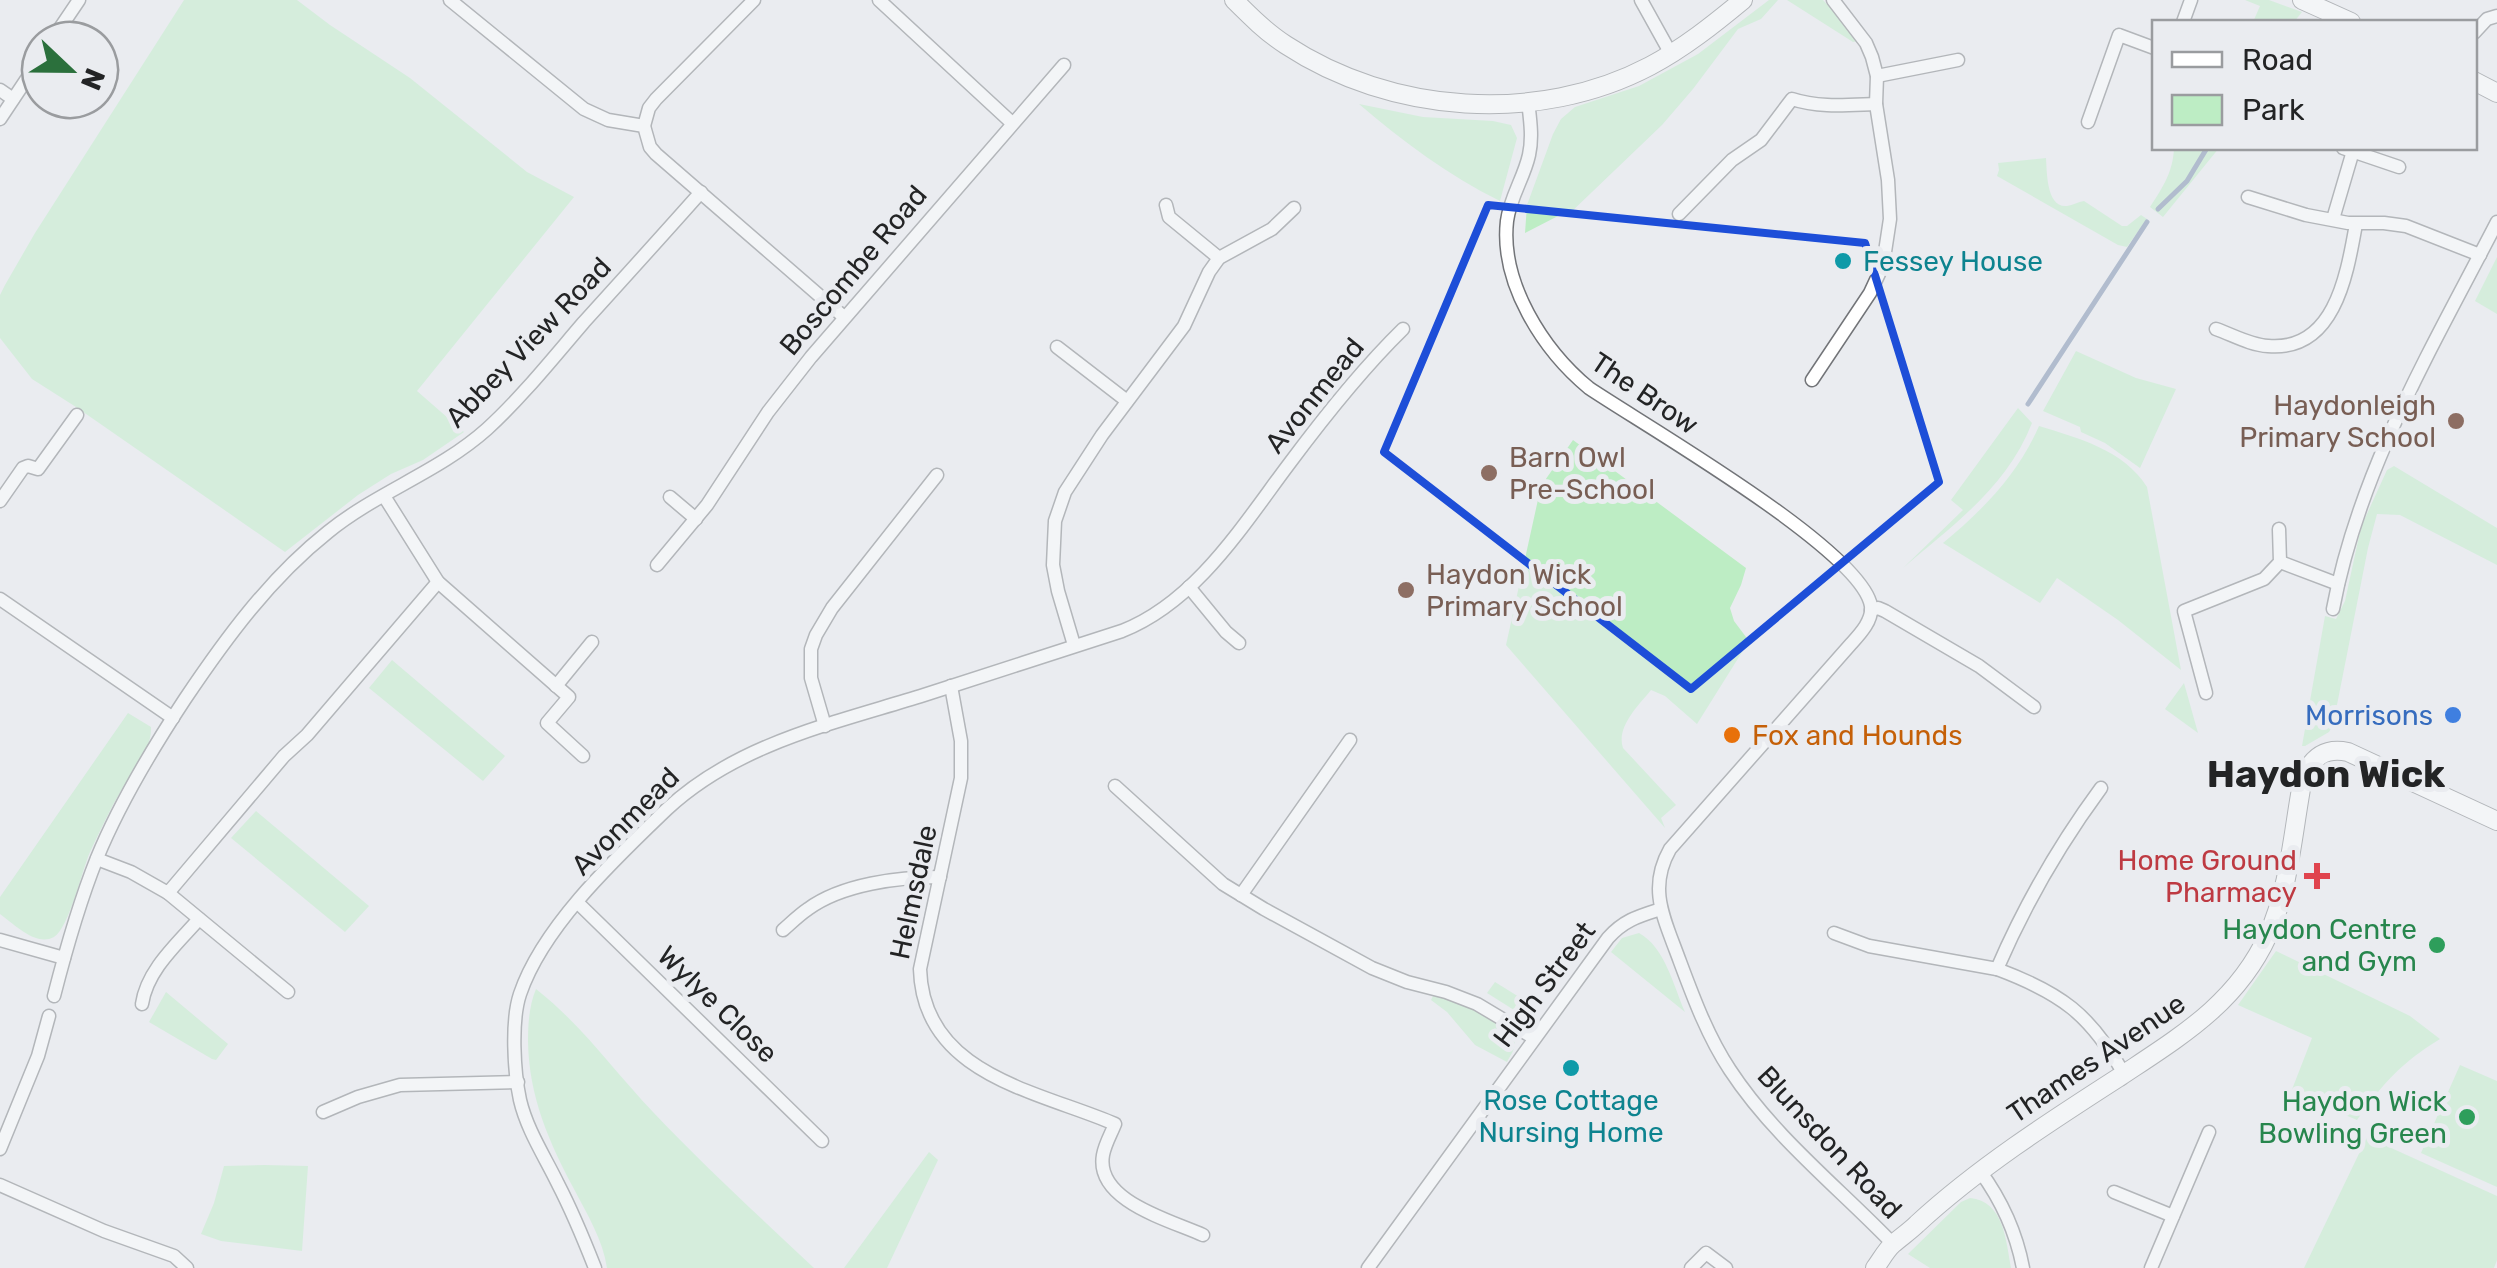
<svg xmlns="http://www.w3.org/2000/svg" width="2497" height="1268" font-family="Rubik,sans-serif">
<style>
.green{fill:#bdedc4}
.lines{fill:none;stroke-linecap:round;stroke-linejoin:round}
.stream{stroke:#6e82a4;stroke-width:5}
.street-casing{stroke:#727478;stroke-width:15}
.secondary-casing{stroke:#727478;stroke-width:20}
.street{stroke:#fff;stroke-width:12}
.secondary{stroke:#fff;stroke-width:18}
.marked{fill:none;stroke:#1d4ed8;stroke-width:8;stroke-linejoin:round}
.culture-dot{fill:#0f9aa8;stroke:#eaecf0;stroke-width:4}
.education-dot{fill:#8d6e63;stroke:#eaecf0;stroke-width:4}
.shop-dot{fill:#3f7fe0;stroke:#eaecf0;stroke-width:4}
.food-dot{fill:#e8710a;stroke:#eaecf0;stroke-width:4}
.health-dot{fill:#e0444e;stroke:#eaecf0;stroke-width:4}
.leisure-dot{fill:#2e9e5b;stroke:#eaecf0;stroke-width:4}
.labels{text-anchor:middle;stroke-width:10;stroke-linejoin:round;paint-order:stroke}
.culture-label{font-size:28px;fill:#0d838f;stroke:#eaecf0;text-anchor:start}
.street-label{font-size:28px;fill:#232425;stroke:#eaecf0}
.education-label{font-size:28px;fill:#785e54;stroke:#eaecf0;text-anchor:start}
.shop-label{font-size:28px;fill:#366cbe;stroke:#eaecf0;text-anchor:end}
.food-label{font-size:28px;fill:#c56008;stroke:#eaecf0;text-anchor:start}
.health-label{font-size:28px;fill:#be3a42;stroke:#eaecf0;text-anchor:end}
.leisure-label{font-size:28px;fill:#27864d;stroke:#eaecf0;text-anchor:end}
.district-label{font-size:38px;font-weight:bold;fill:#232425;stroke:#eaecf0}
</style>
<rect width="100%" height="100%" fill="#eaecf0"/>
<g class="green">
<path d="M184 0H297L330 25 410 78 527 172 574 197 417 391 464 432 423 460 391 474 358 495 285 552 76 407 32 379 0 338V295L5 285 35 233Z"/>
<path d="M1769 0H1778L1761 19 1738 29 1693 89 1662 125 1568 215 1558 216 1525 233 1527 205 1553 134 1561 119 1575 107 1639 86 1698 54Z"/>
<path d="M1787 0H1823L1850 29 1858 41 1853 42Z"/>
<path d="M2245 0H2269L2302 12 2294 22H2253L2260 6Z"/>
<path d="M1359 104 1423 117 1493 121 1511 125 1517 138 1500 201C1449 176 1402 141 1359 104Z"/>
<path d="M2174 148H2219L2163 217 2150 207C2163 187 2173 172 2174 148Z"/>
<path d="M2046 158C2047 171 2046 208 2067 206 2073 205 2078 202 2084 201L2122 226H2127L2141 215 2147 219 2127 247 2118 245 1997 176 1999 170 1998 163Z"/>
<path d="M2497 257V314L2475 301Z"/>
<path d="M2076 351 2136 378 2176 389 2140 468 2105 443 2081 432 2080 427 2043 411Z"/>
<path d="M2018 408 2032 423C2007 487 1953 525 1903 568L1963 510 1951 500Z"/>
<path d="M2039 426C2078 438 2124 450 2147 487L2181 670 2118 620 2057 578 2040 603 1943 543C1983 510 2018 474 2039 426Z"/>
<path d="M1573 440 1746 568 1741 585 1730 608 1734 621 1749 641 1697 724 1665 696 1651 690C1638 706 1616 727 1623 748L1676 805 1661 818 1665 828 1506 645 1541 486Z"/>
<path d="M2394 466 2497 528V565L2400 515 2377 514 2368 548 2333 725 2329 732 2305 746H2302L2325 616 2336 619 2345 601 2361 527 2387 470Z"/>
<path d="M392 660 505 756 483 781 369 688Z"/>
<path d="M2184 683 2198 733 2165 709Z"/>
<path d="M128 713 151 727C152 750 133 770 122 789 110 809 100 831 90 852 82 870 69 928 54 937 36 947 14 924 0 914V897Z"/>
<path d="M256 811 369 906 345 932 231 838Z"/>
<path d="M1639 933C1665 947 1674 987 1685 1012L1611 952 1622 938Z"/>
<path d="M2276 951 2410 1016 2440 1039C2401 1063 2383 1083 2357 1120L2291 1092 2312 1038 2238 1005Z"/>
<path d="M1495 982 1532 1005 1528 1011 1514 1010 1487 993Z"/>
<path d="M536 989C581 1024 614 1071 653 1112 704 1166 760 1217 814 1268H607C603 1240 587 1214 574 1189 549 1142 529 1097 528 1042 528 1024 529 1006 536 989Z"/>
<path d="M166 992 228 1044 216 1060 212 1059 149 1022Z"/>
<path d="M1433 996C1454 1000 1506 1015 1514 1038 1517 1048 1511 1054 1507 1062L1475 1045 1447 1012 1431 1000Z"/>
<path d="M2460 1065 2497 1081V1187L2421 1153Z"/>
<path d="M2367 1137 2497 1196V1260L2494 1268H2304Z"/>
<path d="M929 1152 938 1160 887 1268H844Z"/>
<path d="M264 1165 308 1166 302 1251 221 1241 201 1234 214 1203 224 1166Z"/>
<path d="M1970 1198C2004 1201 2006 1241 2011 1268H1930L1908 1254 1961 1202Z"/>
</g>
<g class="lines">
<g class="stream">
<path d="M2158 209 2187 181 2207 148"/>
<path d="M2028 404 2147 222"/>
</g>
<defs>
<g id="street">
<path d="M450 0 584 109 608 120 644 126 650 147 656 154 844 317"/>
<path d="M879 0 1012 123"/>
<path d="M1641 0 1671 54"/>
<path d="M2183 22 2191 0"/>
<path d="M2474 33 2487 19 2497 16"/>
<path d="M52 40 79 0"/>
<path d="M1877 76 1958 60"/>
<path d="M0 90 13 99"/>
<path d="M1528 101C1530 119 1533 137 1529 155 1524 178 1510 197 1507 221 1500 283 1543 350 1589 388 1642 424 1862 550 1871 606 1873 621 1859 635 1850 645L1670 849C1649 886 1662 914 1676 951 1691 991 1706 1034 1730 1070 1774 1137 1838 1187 1893 1244"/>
<path d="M0 119 40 59"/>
<path d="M2088 122 2119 35 2154 48"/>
<path d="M644 126 649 108 656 99 754 0"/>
<path d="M2343 148 2399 167"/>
<path d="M2248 197 2306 215 2348 223H2384L2406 226 2480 255"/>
<path d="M1166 205 1169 217 1219 258"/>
<path d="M1679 214 1732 160 1761 140 1792 99C1819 108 1847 105 1876 104"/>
<path d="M2333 219 2353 151"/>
<path d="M2216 329C2233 335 2250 345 2268 346 2335 352 2347 274 2356 224"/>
<path d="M1057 347 1127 401"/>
<path d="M1812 380 1870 293 1883 265 1890 219 1888 180 1876 104 1877 76 1872 57 1866 43 1833 0"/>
<path d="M384 496 438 582 569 697 547 723 583 756"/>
<path d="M670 497 696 519"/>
<path d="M0 501 23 468 28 466 38 469 77 415"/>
<path d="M2280 562 2338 584"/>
<path d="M657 565 707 505 768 412 811 357 1064 65"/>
<path d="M1189 587 1226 632 1239 643"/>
<path d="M0 599 173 718"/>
<path d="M2333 609C2359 470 2433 346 2497 222"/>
<path d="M1871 610 1878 608 1885 611 1979 666 2034 707"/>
<path d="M1074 645 1058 591 1053 565 1055 521 1065 492 1102 435 1184 326 1209 272 1219 258 1272 229 1294 208"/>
<path d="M556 686 592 642"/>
<path d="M951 686 961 741V778L920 969C923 1075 1038 1091 1115 1124 1111 1134 1105 1144 1103 1155 1095 1201 1170 1220 1203 1235"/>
<path d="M2206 693 2184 611 2264 579 2280 562 2279 529"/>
<path d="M825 726 811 678V649L816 635 832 608 937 475"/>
<path d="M1115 786 1223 884 1264 909 1372 968 1407 982 1446 992 1477 1004 1534 1038"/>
<path d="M2101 788C2059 845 2025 904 1997 969 2061 993 2090 1014 2124 1074"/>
<path d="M97 859 131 872 168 893 284 756 307 735 438 582"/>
<path d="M168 893 288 992"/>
<path d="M1241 895 1350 740"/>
<path d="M578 903 822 1141"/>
<path d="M783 930C791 923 799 915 808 909 842 884 899 877 940 877"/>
<path d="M1834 933 1869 946 1997 969"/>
<path d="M0 940 64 958"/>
<path d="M54 996C66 949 79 903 97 858 120 802 152 749 185 699 226 638 270 578 328 532 377 492 439 472 487 429 522 397 553 358 584 322 623 279 662 236 701 192"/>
<path d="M142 1004C147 970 177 944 199 919"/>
<path d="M323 1112 358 1097 400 1085 518 1082"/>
<path d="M0 1149 38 1056 49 1016"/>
<path d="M1980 1171C2002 1201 2016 1231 2023 1268"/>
<path d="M0 1185 104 1231 174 1256 187 1268"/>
<path d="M2114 1192 2173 1216"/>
<path d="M595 1268C584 1240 572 1211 558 1184 545 1157 527 1130 520 1100 514 1072 511 1021 520 994 543 926 616 858 667 809 738 743 835 723 924 695 990 674 1056 652 1122 631 1196 602 1243 525 1289 464 1324 417 1361 370 1403 329"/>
<path d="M1368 1268 1608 938C1624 920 1639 916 1661 909"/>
<path d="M1691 1268 1706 1253 1726 1268"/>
<path d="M2151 1268 2209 1132"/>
</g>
<g id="secondary">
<path d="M1234 0C1250 16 1267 33 1286 45 1391 114 1538 125 1650 66 1684 48 1714 24 1743 0"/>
<path d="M2302 0 2351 22"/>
<path d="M2474 81 2497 93"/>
<path d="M1875 1268C1881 1260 1886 1250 1893 1244 1901 1237 1910 1231 1917 1224 1979 1167 2051 1121 2121 1076 2181 1036 2237 1003 2268 935 2290 887 2293 829 2303 778 2312 757 2325 747 2348 752L2497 821"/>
</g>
</defs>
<use href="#street" class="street-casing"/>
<use href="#secondary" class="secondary-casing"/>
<use href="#street" class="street"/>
<use href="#secondary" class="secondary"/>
</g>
<path d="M0 0H2497V1268H0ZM1488 205 1865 243 1939 482 1691 689 1384 452Z" fill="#eaecf0" fill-opacity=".55" fill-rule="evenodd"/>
<path class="marked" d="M1488 205 1865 243 1939 482 1691 689 1384 452Z"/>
<g class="culture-dot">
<circle cx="1843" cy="261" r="10"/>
<circle cx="1571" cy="1068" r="10"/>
</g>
<g class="education-dot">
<circle cx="2456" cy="421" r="10"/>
<circle cx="1489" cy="473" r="10"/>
<circle cx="1406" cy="590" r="10"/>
</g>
<circle class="shop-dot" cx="2453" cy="715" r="10"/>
<circle class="food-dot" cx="1732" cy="735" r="10"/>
<path class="health-dot" d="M2312 861h10v10h10v10h-10v10h-10v-10h-10v-10h10z"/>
<g class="leisure-dot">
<circle cx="2437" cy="945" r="10"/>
<circle cx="2467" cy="1117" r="10"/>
</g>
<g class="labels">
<g class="culture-label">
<text x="1863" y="271">Fessey House</text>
<text x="1571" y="1110" text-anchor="middle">Rose Cottage<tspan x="1571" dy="32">Nursing Home</tspan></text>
</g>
<g class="street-label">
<text transform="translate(853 270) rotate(-50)" y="10">Boscombe Road</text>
<text transform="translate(528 342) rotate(-46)" y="10">Abbey View Road</text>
<text transform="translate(1645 393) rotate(34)" y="10">The Brow</text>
<text transform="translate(1314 395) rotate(-51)" y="10">Avonmead</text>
<text transform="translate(625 821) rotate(-45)" y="10">Avonmead</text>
<text transform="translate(913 892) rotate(-78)" y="10">Helmsdale</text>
<text transform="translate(1544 984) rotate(-53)" y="10">High Street</text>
<text transform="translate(718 1004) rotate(44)" y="10">Wylye Close</text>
<text transform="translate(2096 1058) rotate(-34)" y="10">Thames Avenue</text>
<text transform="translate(1830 1142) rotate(47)" y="10">Blunsdon Road</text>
</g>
<g class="education-label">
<text x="2436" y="415" text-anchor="end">Haydonleigh<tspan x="2436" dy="32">Primary School</tspan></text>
<text x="1509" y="467">Barn Owl<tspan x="1509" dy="32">Pre-School</tspan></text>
<text x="1426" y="584">Haydon Wick<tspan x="1426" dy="32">Primary School</tspan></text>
</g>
<g class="shop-label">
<text x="2433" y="725">Morrisons</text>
</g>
<g class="food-label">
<text x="1752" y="745">Fox and Hounds</text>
</g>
<g class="health-label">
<text x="2297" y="870">Home Ground<tspan x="2297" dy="32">Pharmacy</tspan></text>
</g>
<g class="leisure-label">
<text x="2417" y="939">Haydon Centre<tspan x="2417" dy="32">and Gym</tspan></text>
<text x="2447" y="1111">Haydon Wick<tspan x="2447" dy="32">Bowling Green</tspan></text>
</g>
<g class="district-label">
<text x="2326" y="787">Haydon Wick</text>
</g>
</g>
<rect x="2152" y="20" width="325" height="130" fill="#eaecf0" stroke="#9a9c9f" stroke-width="2.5"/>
<rect x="2172" y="52" width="50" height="15" fill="#ffffff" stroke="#9a9c9f" stroke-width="2.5"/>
<text x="2242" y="70" font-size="30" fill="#232425">Road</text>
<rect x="2172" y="95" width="50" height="30" fill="#bdedc4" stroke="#9a9c9f" stroke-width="2.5"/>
<text x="2242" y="120" font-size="30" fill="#232425">Park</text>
<g transform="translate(70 70) rotate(112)"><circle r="48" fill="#eaecf0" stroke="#9a9c9f" stroke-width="2.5"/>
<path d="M0-8L18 38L0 25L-18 38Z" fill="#2b703c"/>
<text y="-15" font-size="28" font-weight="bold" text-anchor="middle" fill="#232425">N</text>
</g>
</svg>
